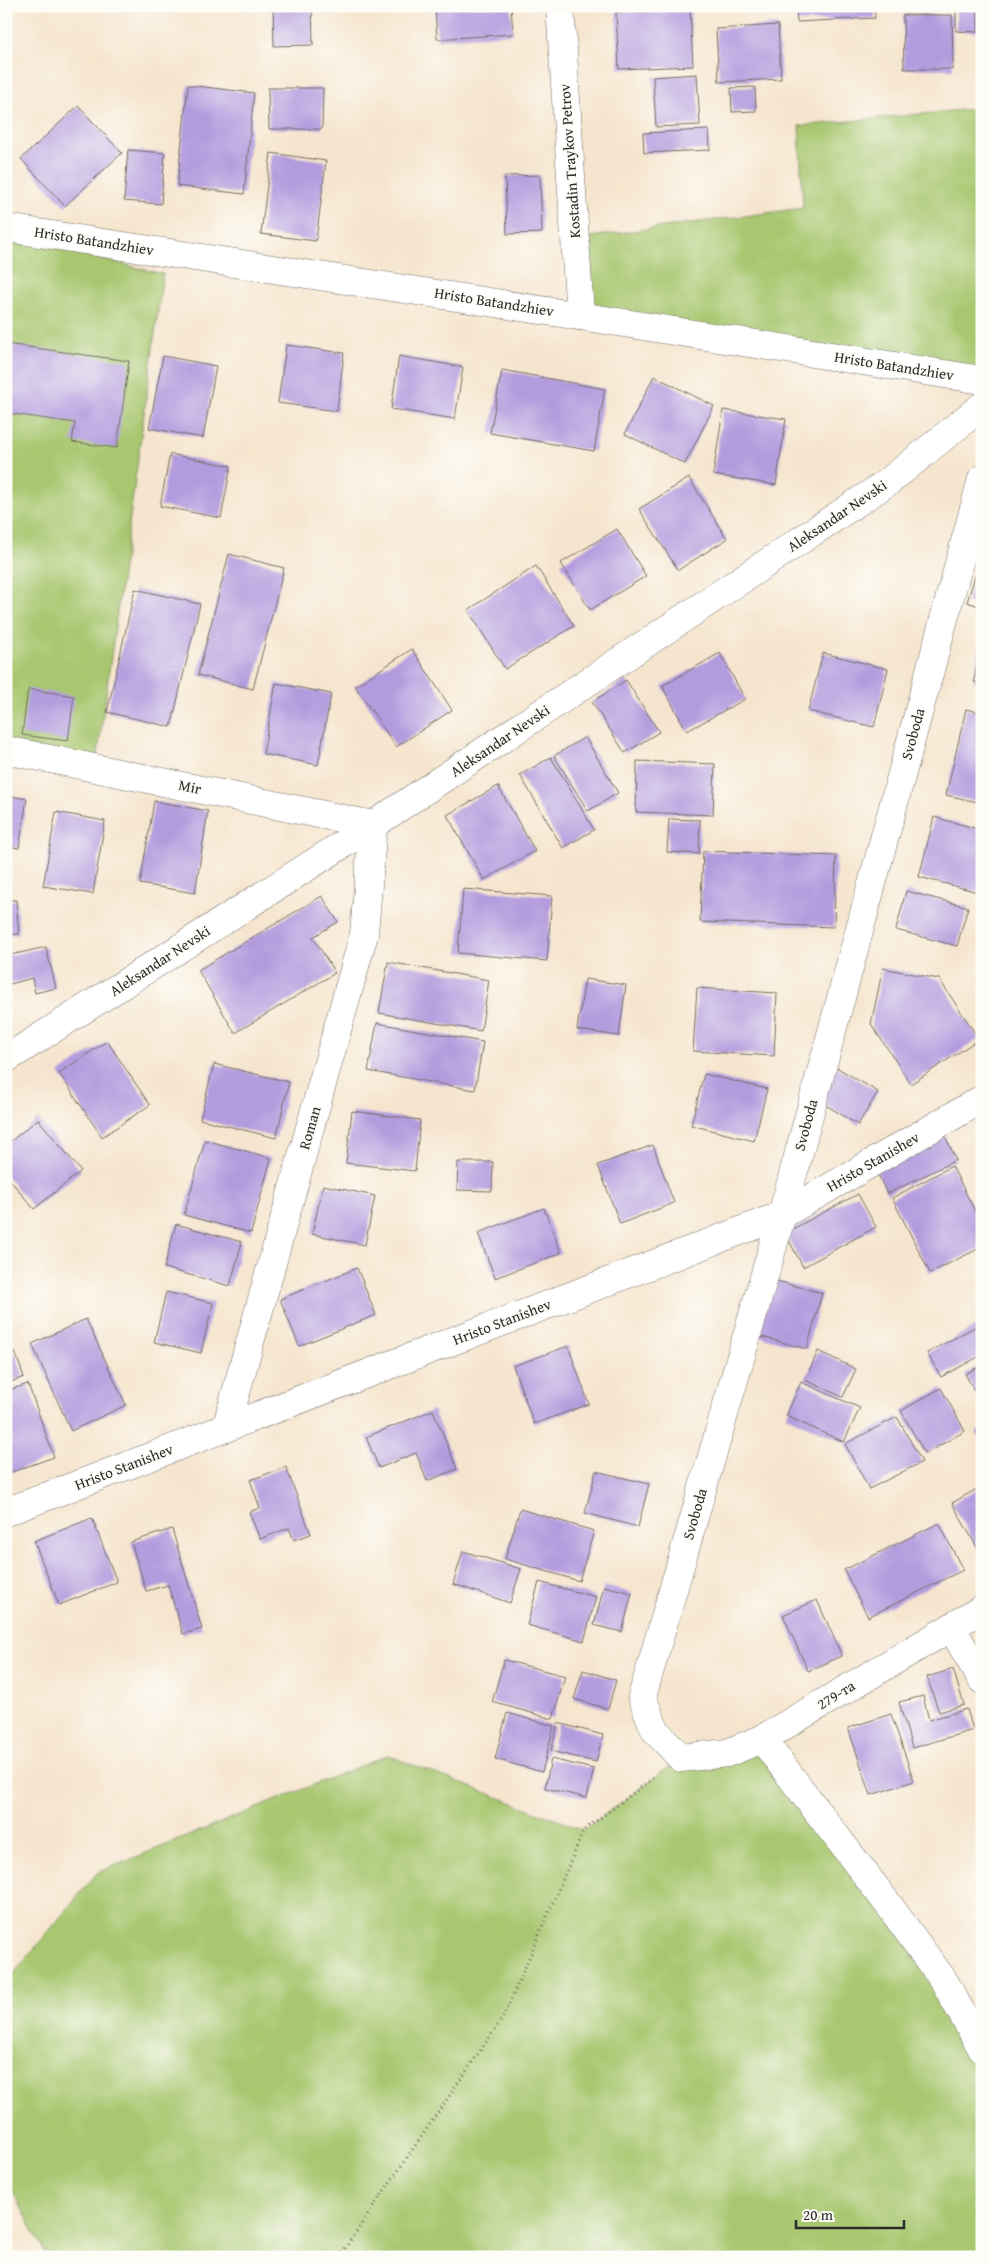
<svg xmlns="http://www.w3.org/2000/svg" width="988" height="2263" font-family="'Gentium Book Plus',serif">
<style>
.green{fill:#a8c76f;stroke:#6a794d}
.building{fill:#b39cde}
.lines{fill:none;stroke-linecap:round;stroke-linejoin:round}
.minor-casing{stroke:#726c64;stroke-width:29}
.path{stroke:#726c64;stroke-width:3;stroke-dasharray:1 4;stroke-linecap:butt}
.minor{stroke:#fff;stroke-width:28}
.labels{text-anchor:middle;stroke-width:4;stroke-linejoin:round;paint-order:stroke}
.street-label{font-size:15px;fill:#2b2b2b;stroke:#fdfcf7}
</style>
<rect width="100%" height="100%" fill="#fdfcf7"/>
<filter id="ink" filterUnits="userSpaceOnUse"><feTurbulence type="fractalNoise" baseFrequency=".02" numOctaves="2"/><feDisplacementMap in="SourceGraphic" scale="10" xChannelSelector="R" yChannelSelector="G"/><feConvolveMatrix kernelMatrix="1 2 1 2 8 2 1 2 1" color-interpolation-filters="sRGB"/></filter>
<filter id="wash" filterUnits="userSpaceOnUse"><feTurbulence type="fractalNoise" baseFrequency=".0096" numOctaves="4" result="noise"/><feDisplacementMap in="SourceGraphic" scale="20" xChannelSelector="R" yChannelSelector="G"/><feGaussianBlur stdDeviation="1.12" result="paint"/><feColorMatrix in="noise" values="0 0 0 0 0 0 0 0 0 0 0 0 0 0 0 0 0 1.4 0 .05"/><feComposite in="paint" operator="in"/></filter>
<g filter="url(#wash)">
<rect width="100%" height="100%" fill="#f6e5ce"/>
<g class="green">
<path d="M982 108V380L580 316 575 239 803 208 799 126Z"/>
<path d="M6 236 163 274 96 768 6 750Z"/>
<path d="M762 1739 982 2049V2257H47L6 2178V1983L97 1873 387 1755 584 1830 681 1758Z"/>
</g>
<g id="blocks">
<g class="building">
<path d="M273 6H312L313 45 274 46Z"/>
<path d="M435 6H511L513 34 437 39Z"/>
<path d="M796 6H874L875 18 797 22Z"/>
<path d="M956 6H978V32L956 31Z"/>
<path d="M690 9 693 66 619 69 616 12Z"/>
<path d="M903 15H952L953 69H904Z"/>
<path d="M778 25 781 79 719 82 716 29Z"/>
<path d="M697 74 700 125 656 127 653 77Z"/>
<path d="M188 85 254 93 244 194 177 186Z"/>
<path d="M755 87 756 111 732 112 731 88Z"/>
<path d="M268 88H323L322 129H269Z"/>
<path d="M78 106 122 153 65 206 21 159Z"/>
<path d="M709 130 710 150 644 153 643 133Z"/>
<path d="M128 150 165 153 161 204 124 201Z"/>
<path d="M271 153 326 161 316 241 261 234Z"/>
<path d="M540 175 542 233 507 234 505 176Z"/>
<path d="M6 344 129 361 117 448 72 442 75 423 6 413Z"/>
<path d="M286 345 344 353 337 411 278 403Z"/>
<path d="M163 356 216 366 203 438 149 428Z"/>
<path d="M399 356 463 367 455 419 391 409Z"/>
<path d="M502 370 605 389 594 451 490 433Z"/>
<path d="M654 376 714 406 685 464 625 434Z"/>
<path d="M723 410 786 419 776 485 713 475Z"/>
<path d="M170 454 231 466 221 518 160 506Z"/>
<path d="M689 478 727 539 678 570 639 509Z"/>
<path d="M617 529 646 576 590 610 561 563Z"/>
<path d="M229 554 284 568 253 689 198 675Z"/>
<path d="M982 554V607L967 602Z"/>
<path d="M536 566 574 626 505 669 468 610Z"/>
<path d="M135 589 200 604 171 727 107 712Z"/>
<path d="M981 639 982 640V684L974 682Z"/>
<path d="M412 649 452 710 396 747 355 686Z"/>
<path d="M720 653 745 699 687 731 662 686Z"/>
<path d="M823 653 888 669 874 727 808 711Z"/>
<path d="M626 680 659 732 625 753 592 702Z"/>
<path d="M276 683 331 694 318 765 263 754Z"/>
<path d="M28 689 74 696 68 741 22 735Z"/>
<path d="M966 709 982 713V803L946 795Z"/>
<path d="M585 737 618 793 588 811 554 756Z"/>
<path d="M551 757 594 830 563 848 520 775Z"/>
<path d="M637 761 715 764 713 815 636 812Z"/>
<path d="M498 786 535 851 484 880 447 815Z"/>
<path d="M6 795 27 799 19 848 6 846Z"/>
<path d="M154 801 208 811 195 893 140 884Z"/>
<path d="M56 812 105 821 93 894 43 886Z"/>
<path d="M934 817 982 830V893L919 877Z"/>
<path d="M669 819 700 820 699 854 667 852Z"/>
<path d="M703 851 836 856 834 927 700 922Z"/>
<path d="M463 889 552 896 547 961 458 953Z"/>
<path d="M906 891 968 907 957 946 896 930Z"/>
<path d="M322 896 338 922 313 937 335 973 235 1033 198 970Z"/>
<path d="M6 900H16L19 934 6 935Z"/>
<path d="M46 947 56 988 35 993 32 978 10 984 6 970V956Z"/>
<path d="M388 962 489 980 481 1031 379 1013Z"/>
<path d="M883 968 939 979 979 1039 911 1084 871 1024Z"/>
<path d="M585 979 626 985 619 1036 577 1030Z"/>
<path d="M697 988 777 993 774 1056 693 1051Z"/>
<path d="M377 1023 483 1042 475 1090 368 1071Z"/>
<path d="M107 1041 150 1105 102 1137 59 1073Z"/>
<path d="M214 1064 289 1082 276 1138 200 1119Z"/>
<path d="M836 1067 878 1092 858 1125 816 1099Z"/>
<path d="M704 1074 767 1089 754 1141 691 1125Z"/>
<path d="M352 1111 420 1120 415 1171 346 1163Z"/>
<path d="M38 1119 81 1171 34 1209 6 1175V1145Z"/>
<path d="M945 1136 956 1160 887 1194 876 1170Z"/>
<path d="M205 1140 271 1158 251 1233 184 1215Z"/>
<path d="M653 1145 674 1203 620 1224 598 1165Z"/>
<path d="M458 1162H493L492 1191 457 1190Z"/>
<path d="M952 1166 982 1225V1247L930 1273 892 1198Z"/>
<path d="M323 1185 375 1196 365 1245 312 1234Z"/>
<path d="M858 1194 876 1227 803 1267 785 1233Z"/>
<path d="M544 1208 561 1253 495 1278 478 1233Z"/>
<path d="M176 1224 242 1242 230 1286 164 1268Z"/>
<path d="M357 1268 376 1315 299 1346 280 1299Z"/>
<path d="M773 1280 822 1293 807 1349 758 1336Z"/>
<path d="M166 1292 213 1303 201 1353 154 1342Z"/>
<path d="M86 1319 126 1405 71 1431 32 1344Z"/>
<path d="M982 1323V1355L941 1377 927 1353Z"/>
<path d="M568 1346 589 1404 534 1424 513 1366Z"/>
<path d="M818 1351 856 1369 843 1397 805 1380Z"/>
<path d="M15 1352 24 1377 6 1384V1355Z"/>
<path d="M982 1365V1404L965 1374Z"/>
<path d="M801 1382 860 1408 844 1442 786 1416Z"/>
<path d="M28 1384 54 1457 6 1474V1391Z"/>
<path d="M941 1388 965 1431 925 1454 901 1411Z"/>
<path d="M433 1410 457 1469 427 1481 416 1453 379 1468 366 1437Z"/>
<path d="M897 1417 922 1462 869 1489 845 1444Z"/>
<path d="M982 1429V1444L976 1432Z"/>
<path d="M286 1467 311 1534 294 1540 289 1528 260 1539 249 1512 260 1508 250 1480Z"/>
<path d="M596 1471 649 1484 638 1527 585 1513Z"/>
<path d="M982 1486V1556L952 1503Z"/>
<path d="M520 1509 594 1531 579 1581 505 1559Z"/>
<path d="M92 1518 117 1582 59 1605 34 1541Z"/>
<path d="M939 1523 963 1570 868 1617 844 1570Z"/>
<path d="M172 1529 202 1629 183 1634 168 1585 146 1591 131 1542Z"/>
<path d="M463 1551 521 1569 510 1603 453 1584Z"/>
<path d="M539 1582 596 1597 584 1641 527 1625Z"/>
<path d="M604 1586 632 1593 622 1632 594 1625Z"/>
<path d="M817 1600 842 1656 808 1671 783 1615Z"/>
<path d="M504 1660 565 1676 553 1719 492 1702Z"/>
<path d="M953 1669 964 1705 939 1712 927 1677Z"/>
<path d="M583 1670 616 1680 608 1709 574 1699Z"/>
<path d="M923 1696 929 1720 967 1709 973 1730 912 1748 899 1702Z"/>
<path d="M507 1713 554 1726 542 1772 495 1759Z"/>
<path d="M891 1714 914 1781 871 1795 848 1728Z"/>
<path d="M558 1723 603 1735 596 1762 551 1751Z"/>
<path d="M551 1759 594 1769 587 1798 545 1788Z"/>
</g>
</g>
</g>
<g filter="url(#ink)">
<use href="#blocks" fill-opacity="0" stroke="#726c64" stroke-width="1"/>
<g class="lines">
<defs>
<g id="minor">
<path d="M560 6 580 316"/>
<path d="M6 228 580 316 982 380"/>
<path d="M982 479 782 1215 642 1697 655 1730 681 1758 727 1753 762 1739 982 1609"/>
<path d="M6 750 373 825 364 934 226 1428"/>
<path d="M6 1059 373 825 888 482 982 406"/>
<path d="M6 1512 782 1215 982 1099"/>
<path d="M951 1627 982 1680"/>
<path d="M762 1739 891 1908 944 1981 982 2049"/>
</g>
</defs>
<use href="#minor" class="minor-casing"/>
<path class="path" d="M339 2257 504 2016 584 1830 655 1777"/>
<use href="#minor" class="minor"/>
</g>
</g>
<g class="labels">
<g class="street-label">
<text transform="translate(570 161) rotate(-94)" y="5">Kostadin Traykov Petrov</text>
<text transform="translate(94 241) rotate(9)" y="5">Hristo Batandzhiev</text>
<text transform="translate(494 302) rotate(9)" y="5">Hristo Batandzhiev</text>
<text transform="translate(894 366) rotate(9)" y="5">Hristo Batandzhiev</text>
<text transform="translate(837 516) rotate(-34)" y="5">Aleksandar Nevski</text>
<text transform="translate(913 734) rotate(-75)" y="5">Svoboda</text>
<text transform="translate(500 741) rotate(-34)" y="5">Aleksandar Nevski</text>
<text transform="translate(190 787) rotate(12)" y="5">Mir</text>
<text transform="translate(160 961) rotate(-33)" y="5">Aleksandar Nevski</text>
<text transform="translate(806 1125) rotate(-75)" y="5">Svoboda</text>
<text transform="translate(310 1128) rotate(-74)" y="5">Roman</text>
<text transform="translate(873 1162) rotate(-30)" y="5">Hristo Stanishev</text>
<text transform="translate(502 1322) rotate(-21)" y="5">Hristo Stanishev</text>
<text transform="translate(124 1467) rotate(-21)" y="5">Hristo Stanishev</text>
<text transform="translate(695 1514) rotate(-74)" y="5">Svoboda</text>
<text transform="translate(836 1695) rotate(-31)" y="5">279-та</text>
</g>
</g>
<rect width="988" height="2263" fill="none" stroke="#fdfcf7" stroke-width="25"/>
<path d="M796 2220v8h108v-8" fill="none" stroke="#2b2b2b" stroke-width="2.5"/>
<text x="803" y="2220" font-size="15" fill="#2b2b2b" stroke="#fdfcf7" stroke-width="4" paint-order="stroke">20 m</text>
</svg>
